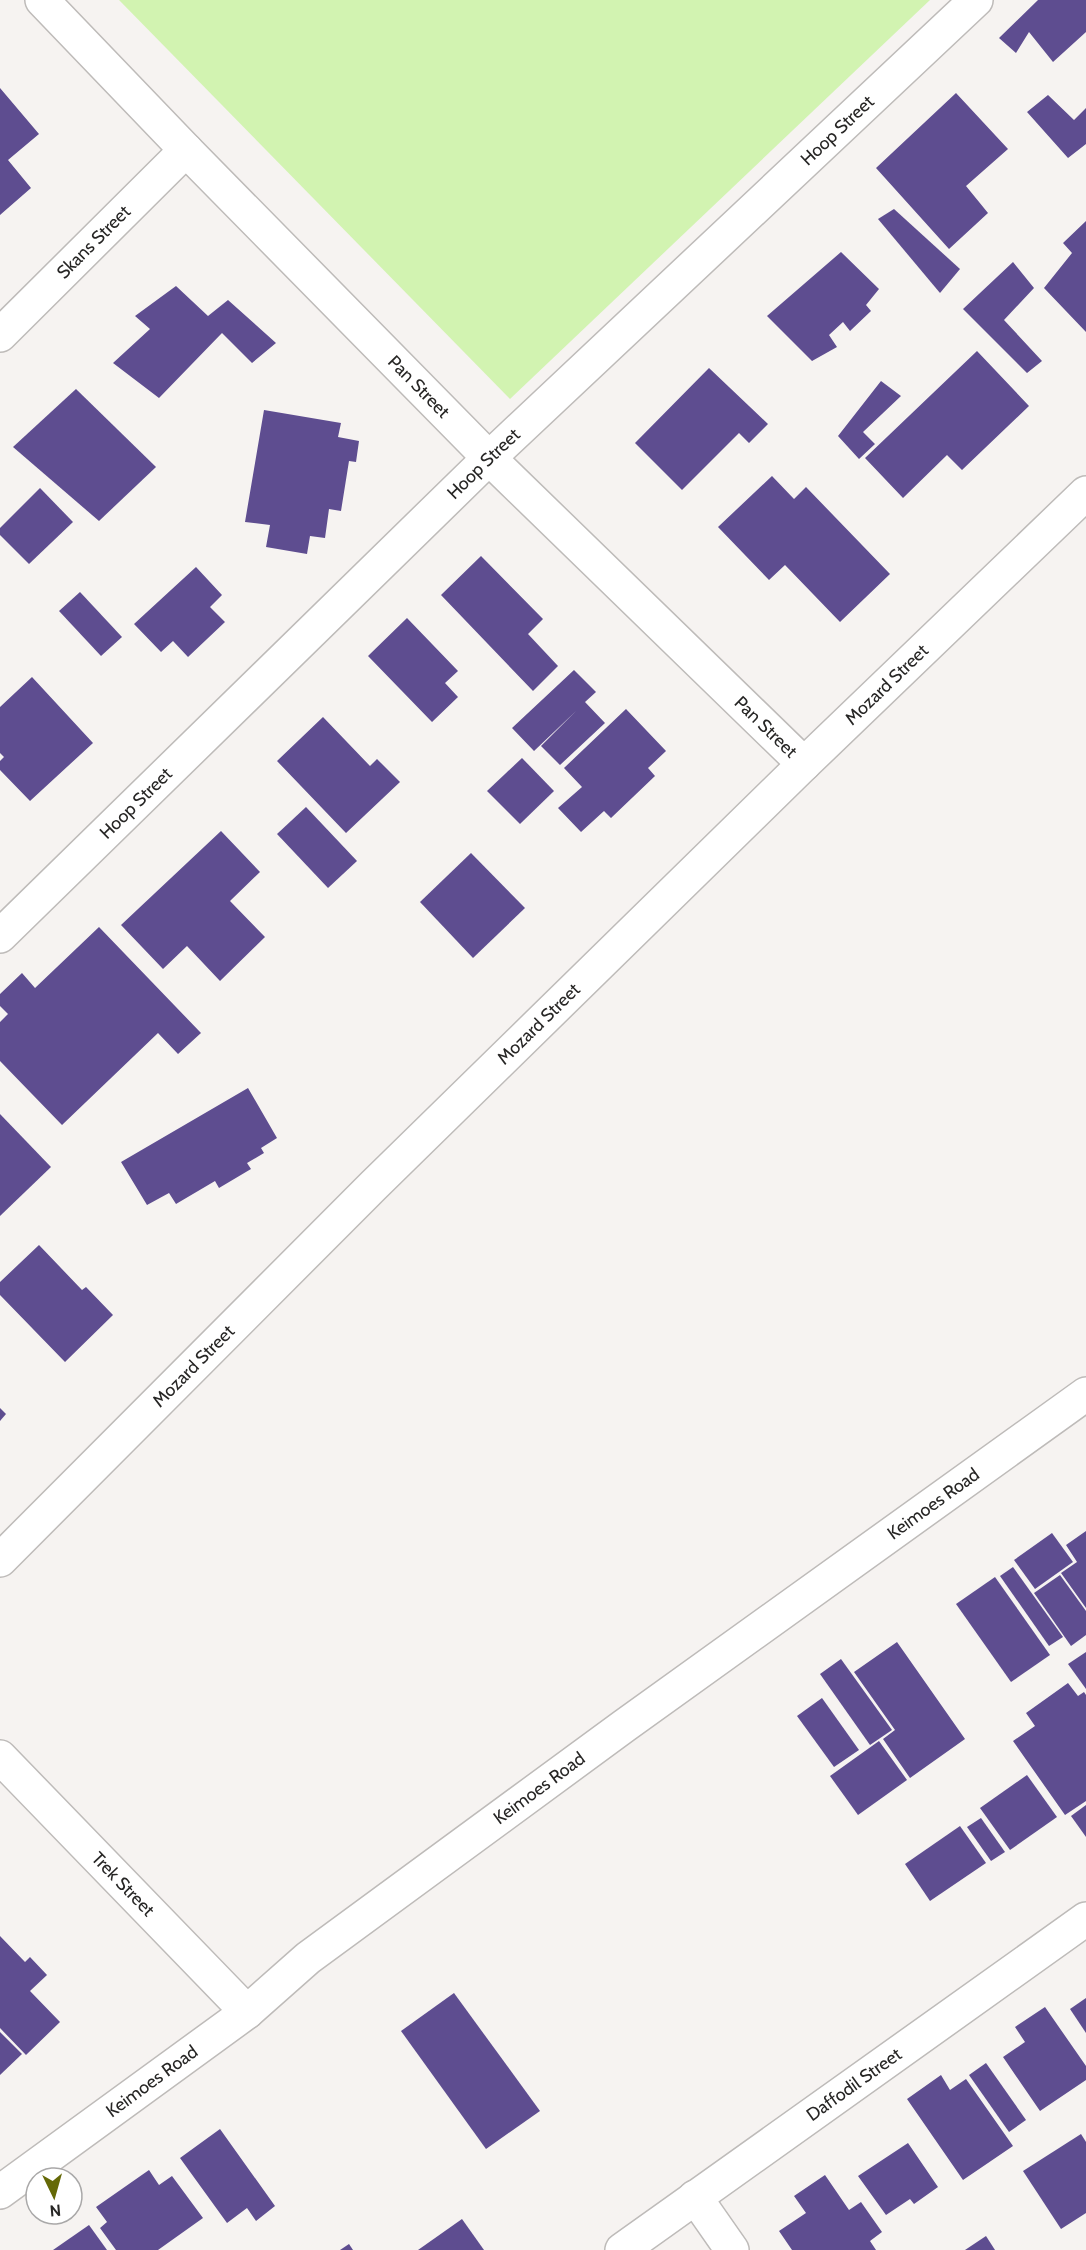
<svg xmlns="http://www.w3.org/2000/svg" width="1086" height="2250" font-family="Cabin,sans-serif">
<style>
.green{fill:#d2f3b1}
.building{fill:#5e4d90}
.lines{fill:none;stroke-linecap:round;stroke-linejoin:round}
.street-casing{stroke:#bebbb9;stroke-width:36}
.secondary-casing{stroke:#bebbb9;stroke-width:36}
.street{stroke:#fff;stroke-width:33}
.secondary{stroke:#fff;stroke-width:33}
.labels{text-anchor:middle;stroke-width:6;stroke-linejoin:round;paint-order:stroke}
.street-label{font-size:18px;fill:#272625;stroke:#fff}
</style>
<rect width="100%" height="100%" fill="#f6f3f1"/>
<path class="green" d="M119 0H930L510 399Z"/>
<g class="building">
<path d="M1038 0H1086V32L1053 62 1029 32 1016 53 999 38Z"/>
<path d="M0 88 39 134 8 160 31 188 0 215Z"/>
<path d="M956 93 1008 149 966 186 988 213 949 249 876 168Z"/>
<path d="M1048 95 1074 120 1086 108V144L1068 158 1027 112Z"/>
<path d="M894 209 960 269 940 293 878 219Z"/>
<path d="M1086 221V332L1044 288 1072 253 1063 243Z"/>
<path d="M841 252 879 289 866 305 871 311 850 331 843 322 829 335 837 347 812 361 767 316Z"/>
<path d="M1013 262 1034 288 1004 320 1042 361 1027 373 963 309Z"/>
<path d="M176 286 208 316 228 300 276 343 252 363 222 333 159 398 113 363 150 329 135 316Z"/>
<path d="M977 351 1029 406 962 470 947 455 903 498 865 458Z"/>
<path d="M709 368 768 424 749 443 739 433 682 490 635 443Z"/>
<path d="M881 381 901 396 863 432 875 444 859 459 838 436Z"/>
<path d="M76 389 156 467 99 521 13 447Z"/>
<path d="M264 410 341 423 338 437 359 441 356 462 349 461 341 511 329 509 325 538 310 536 307 554 266 547 270 525 245 522Z"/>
<path d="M772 476 794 499 806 487 890 574 840 622 785 565 769 580 718 527Z"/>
<path d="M40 488 73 522 29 564 0 535V528Z"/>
<path d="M481 556 543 619 528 634 558 666 533 691 441 595Z"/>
<path d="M196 567 222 595 210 607 225 622 188 657 173 641 161 652 134 624Z"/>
<path d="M80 592 122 637 101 656 59 611Z"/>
<path d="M407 618 458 671 445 683 458 697 432 722 368 656Z"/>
<path d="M574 670 596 692 585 702 605 723 560 765 541 746 576 711 534 751 512 728Z"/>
<path d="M32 677 93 743 30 801 0 770V761L4 757 0 753V707Z"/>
<path d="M626 709 666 751 648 768 655 776 611 818 604 811 581 832 558 808 582 787 564 768Z"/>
<path d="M323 717 370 766 377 759 400 782 346 833 277 761Z"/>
<path d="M522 758 554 791 520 824 487 791Z"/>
<path d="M306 807 357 861 328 888 277 834Z"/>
<path d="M221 831 260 872 230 901 265 937 220 981 187 946 163 969 121 925Z"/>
<path d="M471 853 525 908 473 958 420 902Z"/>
<path d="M99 927 201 1033 178 1054 158 1033 62 1125 0 1061V1022L8 1014 0 1006V994L22 973 35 988Z"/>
<path d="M248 1088 277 1138 261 1148 264 1153 247 1163 251 1169 219 1188 215 1181 176 1204 169 1193 147 1205 121 1162Z"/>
<path d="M0 1114 51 1167 0 1216Z"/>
<path d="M39 1245 82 1290 86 1287 113 1315 65 1362 0 1295V1282Z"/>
<path d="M0 1408 6 1414 0 1421Z"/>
<path d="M1086 1531V1608L1061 1573 1077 1562 1066 1545Z"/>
<path d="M1052 1533 1073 1562 1035 1589 1014 1560Z"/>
<path d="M1013 1567 1063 1637 1049 1646 1000 1576Z"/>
<path d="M1060 1575 1086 1611V1635L1071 1646 1034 1593Z"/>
<path d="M995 1577 1050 1655 1011 1682 956 1604Z"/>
<path d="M897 1642 965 1739 910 1778 883 1739 895 1730 854 1672Z"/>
<path d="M1086 1652V1689L1068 1664Z"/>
<path d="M841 1659 892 1730 870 1745 820 1674Z"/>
<path d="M1068 1683 1078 1696 1084 1692 1086 1695V1801L1065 1815 1013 1741 1035 1726 1026 1713Z"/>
<path d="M822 1698 859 1750 834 1767 797 1716Z"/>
<path d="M879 1741 907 1780 858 1815 830 1776Z"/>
<path d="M1027 1775 1057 1817 1010 1850 980 1808Z"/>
<path d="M1086 1805V1837L1071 1816Z"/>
<path d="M981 1818 1005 1852 991 1861 967 1827Z"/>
<path d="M960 1826 986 1863 930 1901 905 1864Z"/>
<path d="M0 1936 25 1962 30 1957 47 1975 30 1991 60 2022 26 2055 0 2028Z"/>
<path d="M454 1993 540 2111 486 2149 401 2031Z"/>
<path d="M1086 1998V2033L1070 2009Z"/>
<path d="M1045 2007 1086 2066V2080L1040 2111 1003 2057 1025 2042 1015 2027Z"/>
<path d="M0 2032 22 2054 0 2075Z"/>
<path d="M986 2063 1026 2120 1009 2132 969 2075Z"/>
<path d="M941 2075 950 2090 966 2079 1013 2146 963 2180 907 2099Z"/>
<path d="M220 2129 275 2206 256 2221 247 2208 227 2223 180 2158Z"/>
<path d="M1081 2134 1086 2142V2213L1061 2229 1023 2171Z"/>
<path d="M908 2143 938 2187 914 2204 910 2199 886 2215 858 2176Z"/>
<path d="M149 2170 159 2185 172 2176 203 2218 158 2250H116L100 2228 107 2222 96 2207Z"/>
<path d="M825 2175 849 2210 861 2202 882 2232 870 2241 876 2250H792L779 2231 806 2213 794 2196Z"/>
<path d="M462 2219 484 2250H418Z"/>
<path d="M89 2225 107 2250H53Z"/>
<path d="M986 2236 995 2250H965Z"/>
<path d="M349 2244 353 2250H340Z"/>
</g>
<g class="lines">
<defs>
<g id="street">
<path id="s1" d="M42 0 186 150 489 458 804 764"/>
<path id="s2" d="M0 335 186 150"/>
<path id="s3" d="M0 936 489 458 976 0"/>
<path id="s4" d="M0 1560 373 1186 804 764 1086 493"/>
<path id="s5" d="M0 1757 247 2012"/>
<path d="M695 2197 732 2250"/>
<path id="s6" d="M622 2250 1086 1919"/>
</g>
<g id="secondary">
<path id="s7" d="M0 2192 247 2012 308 1958 624 1726 1086 1394"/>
</g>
</defs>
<use href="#street" class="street-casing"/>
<use href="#secondary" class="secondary-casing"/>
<use href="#street" class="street"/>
<use href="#secondary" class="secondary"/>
</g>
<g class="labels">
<g class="street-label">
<text dy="6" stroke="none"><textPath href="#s3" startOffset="1162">Hoop Street</textPath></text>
<text dy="6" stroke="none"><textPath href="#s2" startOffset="132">Skans Street</textPath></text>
<text dy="6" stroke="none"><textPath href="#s1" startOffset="540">Pan Street</textPath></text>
<text dy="6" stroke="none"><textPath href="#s3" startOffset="676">Hoop Street</textPath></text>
<text dy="6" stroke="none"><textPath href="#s4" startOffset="1246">Mozard Street</textPath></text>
<text dy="6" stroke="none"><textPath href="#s1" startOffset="1026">Pan Street</textPath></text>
<text dy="6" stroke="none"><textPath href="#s3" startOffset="190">Hoop Street</textPath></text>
<text dy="6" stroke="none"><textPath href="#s4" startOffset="760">Mozard Street</textPath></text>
<text dy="6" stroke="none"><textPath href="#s4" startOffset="274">Mozard Street</textPath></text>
<text dy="6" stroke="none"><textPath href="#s7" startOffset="1160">Keimoes Road</textPath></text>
<text dy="6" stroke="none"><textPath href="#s7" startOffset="674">Keimoes Road</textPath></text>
<text dy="6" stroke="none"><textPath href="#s5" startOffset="177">Trek Street</textPath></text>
<text dy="6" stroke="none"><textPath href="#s7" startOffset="188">Keimoes Road</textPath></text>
<text dy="6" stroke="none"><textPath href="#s6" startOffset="285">Daffodil Street</textPath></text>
</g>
</g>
<g transform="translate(54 2196) rotate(175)"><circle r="28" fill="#ffffff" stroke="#a9a8a8" stroke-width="1.5"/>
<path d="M0-4.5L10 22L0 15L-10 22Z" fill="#656907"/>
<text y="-9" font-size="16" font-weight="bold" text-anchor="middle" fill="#272625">N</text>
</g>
</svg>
